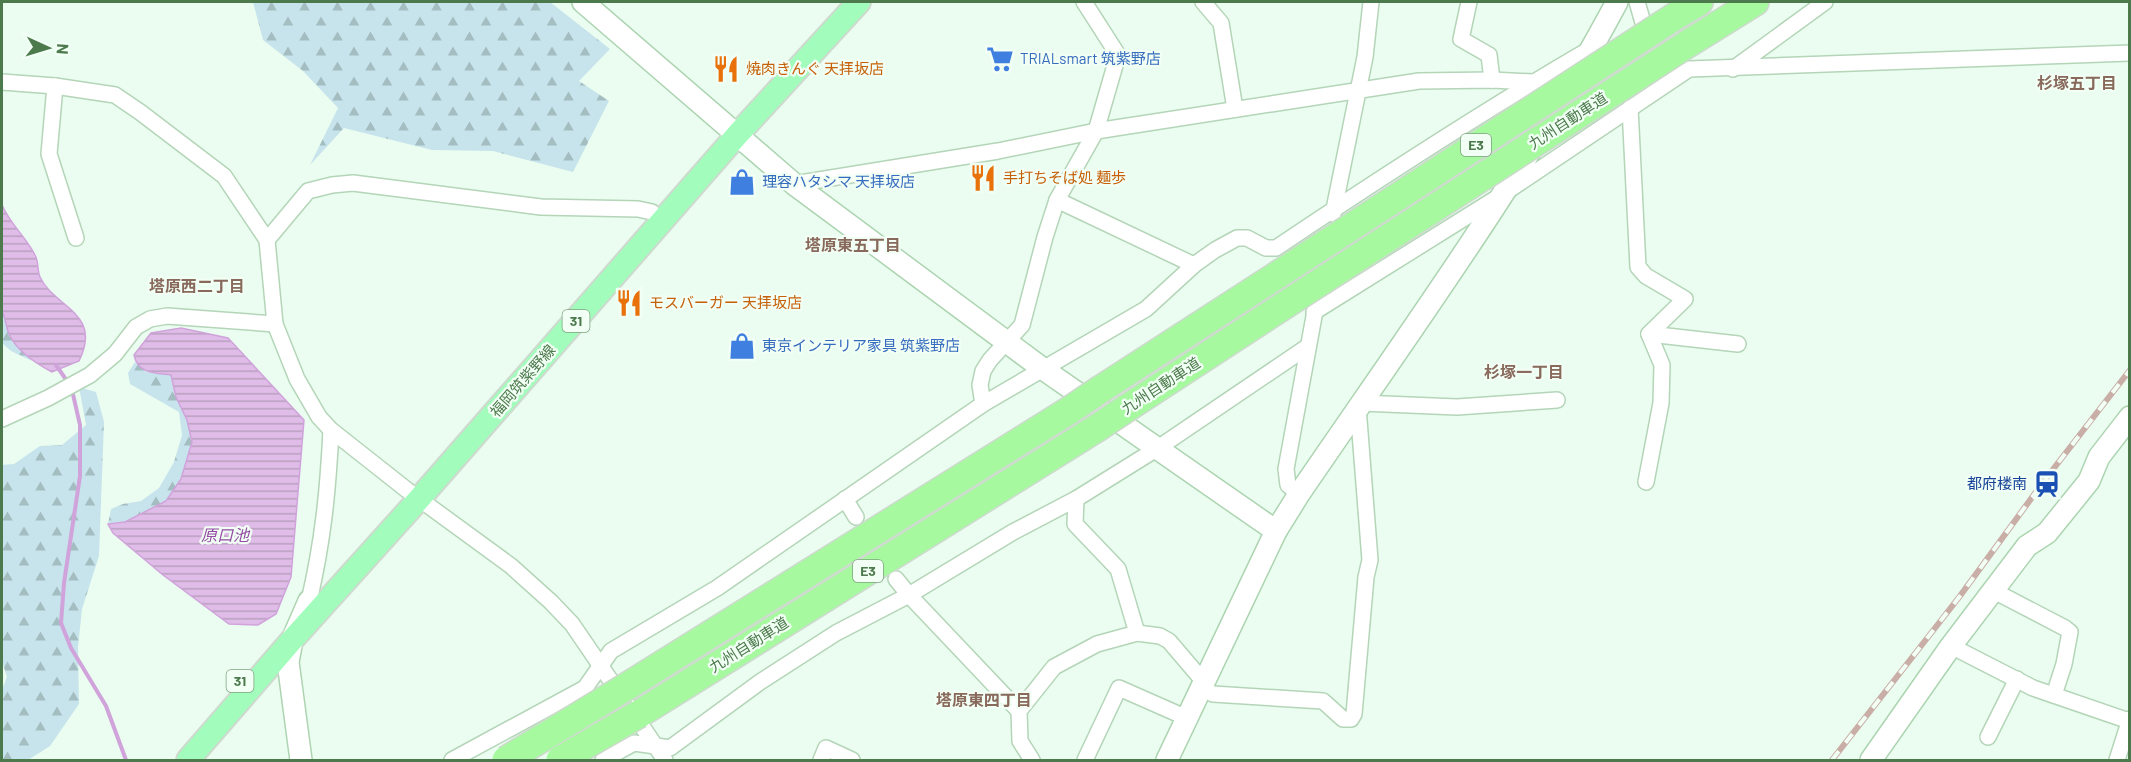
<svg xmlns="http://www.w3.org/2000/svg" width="2131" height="762" font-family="Barlow,'Noto Sans JP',sans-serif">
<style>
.forest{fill:url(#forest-firs)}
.water{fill:url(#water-rules);stroke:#d0a3db;stroke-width:1.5}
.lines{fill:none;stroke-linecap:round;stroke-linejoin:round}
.stream{stroke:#d0a3db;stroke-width:4}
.street-casing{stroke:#b4d5b8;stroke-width:18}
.secondary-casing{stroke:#acd4b0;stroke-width:24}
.primary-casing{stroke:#cddacd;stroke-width:26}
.highway-casing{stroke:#cddacd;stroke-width:30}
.street{stroke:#fff;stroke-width:15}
.secondary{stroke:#fff;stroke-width:21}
.primary{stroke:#a2fdbc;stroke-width:22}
.highway{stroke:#a7f9a0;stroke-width:27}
.rail-casing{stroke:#c9ada7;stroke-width:6}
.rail{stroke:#f2fff5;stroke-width:4;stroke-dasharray:11;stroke-linecap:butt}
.highway-bridge-casing{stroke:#cddacd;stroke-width:30;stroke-linecap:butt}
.highway-bridge{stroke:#a7f9a0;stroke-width:27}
.labels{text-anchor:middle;stroke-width:4.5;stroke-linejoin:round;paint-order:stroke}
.shield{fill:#f2fff5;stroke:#7ea27f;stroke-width:1.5}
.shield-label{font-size:14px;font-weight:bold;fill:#4c7a4c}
.shop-label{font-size:15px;fill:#366cbe;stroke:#f2fff5;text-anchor:start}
.food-label{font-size:15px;fill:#c56008;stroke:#f2fff5;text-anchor:start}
.street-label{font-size:15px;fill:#4c7a4c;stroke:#f2fff5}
.transit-label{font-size:15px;fill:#164399;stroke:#f2fff5;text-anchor:end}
.neighbourhood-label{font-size:16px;font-weight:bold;fill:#88695b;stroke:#f2fff5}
.water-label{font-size:16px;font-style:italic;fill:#944da4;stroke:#f2fff5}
</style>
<defs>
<pattern id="forest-firs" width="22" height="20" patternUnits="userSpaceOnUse" patternTransform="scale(1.5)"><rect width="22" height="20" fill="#c7e3ec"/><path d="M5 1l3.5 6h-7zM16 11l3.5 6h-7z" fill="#a4bdc1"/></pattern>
<pattern id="water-rules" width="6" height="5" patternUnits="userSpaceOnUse" patternTransform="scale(1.5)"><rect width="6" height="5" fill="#e0bde9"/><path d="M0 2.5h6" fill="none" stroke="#b89fbf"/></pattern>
</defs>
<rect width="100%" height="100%" fill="#eafdf0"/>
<g class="forest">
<path d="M253 2H550L610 49 579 81 609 101 573 172 493 151 432 150 344 128 310 165 338 108 303 71 263 40Z"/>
<path d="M2 312 5 316 9 336 32 361 11 351 2 343Z"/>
<path d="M135 362 146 372 171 375 176 397 187 420 192 443 181 479 166 501 125 522 108 524 111 509 123 504 141 501 159 488 174 462 182 435 179 412 130 384 128 373Z"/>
<path d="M79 387 96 392 104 422 99 556 82 609 78 647 79 704 50 746 28 760H2V690L7 677 2 661V465L14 464 40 446 62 445 86 425Z"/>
</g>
<g class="water">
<path d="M2 205C10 224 26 237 35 255 39 262 37 270 40 277 54 308 103 312 79 361L52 372C37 364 16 350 9 334 6 327 6 319 2 311Z"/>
<path d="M181 328 228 338 304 420 291 577 276 614 258 625 229 624 163 575 113 533 108 524 125 522 166 501 181 479 192 442 187 420 176 397 171 375C155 373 138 374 134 355L151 333Z"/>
</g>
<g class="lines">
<g class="stream">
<path d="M56 365 69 384"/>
<path d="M72 390 80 425V476L64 583 61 623 71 648 106 706 126 760"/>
</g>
<defs>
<g id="street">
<path d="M1203 2 1221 23 1235 109"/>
<path d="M1469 2 1461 39 1489 55 1492 80"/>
<path d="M1637 2 1657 71"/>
<path d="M1733 69 1825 2"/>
<path d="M2 82 55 86 115 95 140 112 224 176 267 240 275 324 297 379 319 417 331 430 407 490 511 566 551 602 572 624 665 760"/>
<path d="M55 86 49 154 76 238"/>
<path d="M1630 108 1638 267 1646 276 1685 299 1649 334 1662 365 1661 403 1646 482"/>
<path d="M794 184 998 151 1096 131 1419 81 1492 80 1533 82"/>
<path d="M1057 200 1194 265"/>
<path d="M1333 214 1365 57 1371 2"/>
<path d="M267 240 308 191 332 185 353 183 541 207 638 209 652 212"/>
<path d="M1314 312 1503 194 1689 69 2130 53"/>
<path d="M1649 334 1738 344"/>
<path d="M1361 403 1457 407 1557 400"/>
<path d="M983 404 980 385 983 371 990 360 1022 325 1045 237 1057 200 1096 131 1118 55 1084 2"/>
<path d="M2 419 48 398 90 375 115 354 136 327 150 319 167 316 275 324"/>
<path d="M1299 494 1288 485 1286 469 1328 240"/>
<path d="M845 499 856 517"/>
<path d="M1076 499 1075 524 1118 569 1137 633"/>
<path d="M896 579 909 595 1019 711"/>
<path d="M1994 591 2065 628 2070 632 2064 664 2054 695"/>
<path d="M309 601C323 541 328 491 331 430"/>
<path d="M1951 646 2033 688 2129 721"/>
<path d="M1201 688 1213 694 1323 701 1343 719H1351L1354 714 1366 577 1370 560 1358 407"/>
<path d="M1988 737 2017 679"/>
<path d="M452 760 585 688 611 651 717 588 983 404 1146 309 1194 265 1215 250 1237 238H1247L1266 248H1276C1379 179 1483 111 1590 49"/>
<path d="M603 760 634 743 670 748 760 682 836 633 909 595 1013 532 1076 499 1158 448 1307 347"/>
<path d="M821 760 826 748 852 760"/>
<path d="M1032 760 1020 741 1019 711 1054 667 1097 644 1137 633 1160 636 1169 641 1204 682"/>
<path d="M1085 760 1119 688 1187 718"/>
<path d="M2117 760 2130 719"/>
</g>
<g id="secondary">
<path d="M583 2 794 184 1043 369 1276 531"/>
<path d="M301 760 288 662 292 640 309 601"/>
<path d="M1167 760 1276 531 1299 494C1409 333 1525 174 1617 2"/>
<path d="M1871 760 1951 646 2027 546 2047 533 2089 481 2099 457 2130 417"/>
</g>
<path id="primary" d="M188 760 292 640 419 499 738 134 859 2"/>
<g id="highway">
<path d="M1674 17 1699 2"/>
<path d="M1689 43 1755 2"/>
<path d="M1101 389 1279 274"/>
<path d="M1127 408 1294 299"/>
<path d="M626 687 1070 410"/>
<path d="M639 714 1097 428"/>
</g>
</defs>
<use href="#street" class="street-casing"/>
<use href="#secondary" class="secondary-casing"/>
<use href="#primary" class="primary-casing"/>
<use href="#highway" class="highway-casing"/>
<use href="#street" class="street"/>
<use href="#secondary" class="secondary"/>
<use href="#primary" class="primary"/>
<use href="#highway" class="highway"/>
<defs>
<path id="rail" d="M1832 760 1960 596 2044 481 2130 370"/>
</defs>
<use href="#rail" class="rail-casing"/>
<use href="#rail" class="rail"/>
<defs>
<g id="highway-bridge">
<path d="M1279 274 1674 17"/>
<path d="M1294 299 1689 43"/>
<path d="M1070 410 1101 389"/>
<path d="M1097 428 1127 408"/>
<path d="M506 760 626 687"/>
<path d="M560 760 639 714"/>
</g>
</defs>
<use href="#highway-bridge" class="highway-bridge-casing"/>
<use href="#highway-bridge" class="highway-bridge"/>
</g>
<defs>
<symbol id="supermarket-bare" viewBox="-9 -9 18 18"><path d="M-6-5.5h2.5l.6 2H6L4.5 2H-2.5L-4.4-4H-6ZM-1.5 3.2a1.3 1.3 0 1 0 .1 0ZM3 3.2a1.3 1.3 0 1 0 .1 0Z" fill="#3f7fe0" stroke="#f2fff5" stroke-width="2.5" paint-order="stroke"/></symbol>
<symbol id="restaurant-bare" viewBox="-9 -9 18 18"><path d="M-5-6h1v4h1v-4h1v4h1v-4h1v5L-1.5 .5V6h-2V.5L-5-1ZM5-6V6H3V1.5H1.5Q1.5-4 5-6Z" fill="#e8710a" stroke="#f2fff5" stroke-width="2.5" paint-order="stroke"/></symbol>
<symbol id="shop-bare" viewBox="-9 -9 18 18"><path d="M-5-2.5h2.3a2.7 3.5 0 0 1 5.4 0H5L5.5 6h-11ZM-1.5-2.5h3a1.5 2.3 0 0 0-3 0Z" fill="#3f7fe0" stroke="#f2fff5" stroke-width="2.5" paint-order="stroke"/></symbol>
<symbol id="station-bare" viewBox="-9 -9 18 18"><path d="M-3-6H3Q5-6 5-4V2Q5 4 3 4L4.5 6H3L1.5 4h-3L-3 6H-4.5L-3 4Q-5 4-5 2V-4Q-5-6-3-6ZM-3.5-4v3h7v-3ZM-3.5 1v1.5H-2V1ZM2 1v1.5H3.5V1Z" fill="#1a4fb4" stroke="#f2fff5" stroke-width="2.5" paint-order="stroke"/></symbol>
</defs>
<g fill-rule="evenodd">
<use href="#supermarket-bare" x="981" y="40" width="38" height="38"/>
<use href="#restaurant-bare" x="707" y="50" width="38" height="38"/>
<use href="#restaurant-bare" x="964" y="159" width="38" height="38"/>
<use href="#shop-bare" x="723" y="163" width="38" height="38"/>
<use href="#restaurant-bare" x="610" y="284" width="38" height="38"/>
<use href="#shop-bare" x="723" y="327" width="38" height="38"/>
<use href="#station-bare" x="2028" y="465" width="38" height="38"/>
</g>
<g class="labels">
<g class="shield">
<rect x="1461" y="134" width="30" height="22" rx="4.5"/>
<rect x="562.5" y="310" width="27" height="22" rx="4.5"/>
<rect x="853" y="560" width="30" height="22" rx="4.5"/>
<rect x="226.5" y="670" width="27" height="22" rx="4.5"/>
</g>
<g class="shield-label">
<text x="1476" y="150">E3</text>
<text x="576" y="326">31</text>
<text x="868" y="576">E3</text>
<text x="240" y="686">31</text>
</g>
<g class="shop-label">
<text x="1020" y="64">TRIALsmart 筑紫野店</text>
<text x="762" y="187">理容ハタシマ 天拝坂店</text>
<text x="762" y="351">東京インテリア家具 筑紫野店</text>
</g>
<g class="food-label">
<text x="746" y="74">焼肉きんぐ 天拝坂店</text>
<text x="1003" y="183">手打ちそば処 麺歩</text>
<text x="649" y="308">モスバーガー 天拝坂店</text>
</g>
<g class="street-label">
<text transform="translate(1568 121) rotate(-33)" y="5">九州自動車道</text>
<text transform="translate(523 381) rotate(-49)" y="5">福岡筑紫野線</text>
<text transform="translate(1161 386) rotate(-33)" y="5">九州自動車道</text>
<text transform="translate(749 645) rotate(-32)" y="5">九州自動車道</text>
</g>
<g class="transit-label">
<text x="2027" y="489">都府楼南</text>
</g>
<g class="neighbourhood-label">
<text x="2077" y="89">杉塚五丁目</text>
<text x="853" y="251">塔原東五丁目</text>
<text x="197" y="292">塔原西二丁目</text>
<text x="1524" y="378">杉塚一丁目</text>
<text x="984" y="706">塔原東四丁目</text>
</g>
<g class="water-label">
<text x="225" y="541">原口池</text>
</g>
</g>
<rect width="2131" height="762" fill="none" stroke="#4c7a4c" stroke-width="6"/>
<g transform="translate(48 48) rotate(94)" stroke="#f2fff5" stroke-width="4.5" paint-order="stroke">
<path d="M0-4.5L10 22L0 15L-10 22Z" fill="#4c7a4c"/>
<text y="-9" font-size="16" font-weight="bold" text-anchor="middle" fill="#4c7a4c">N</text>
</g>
</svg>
